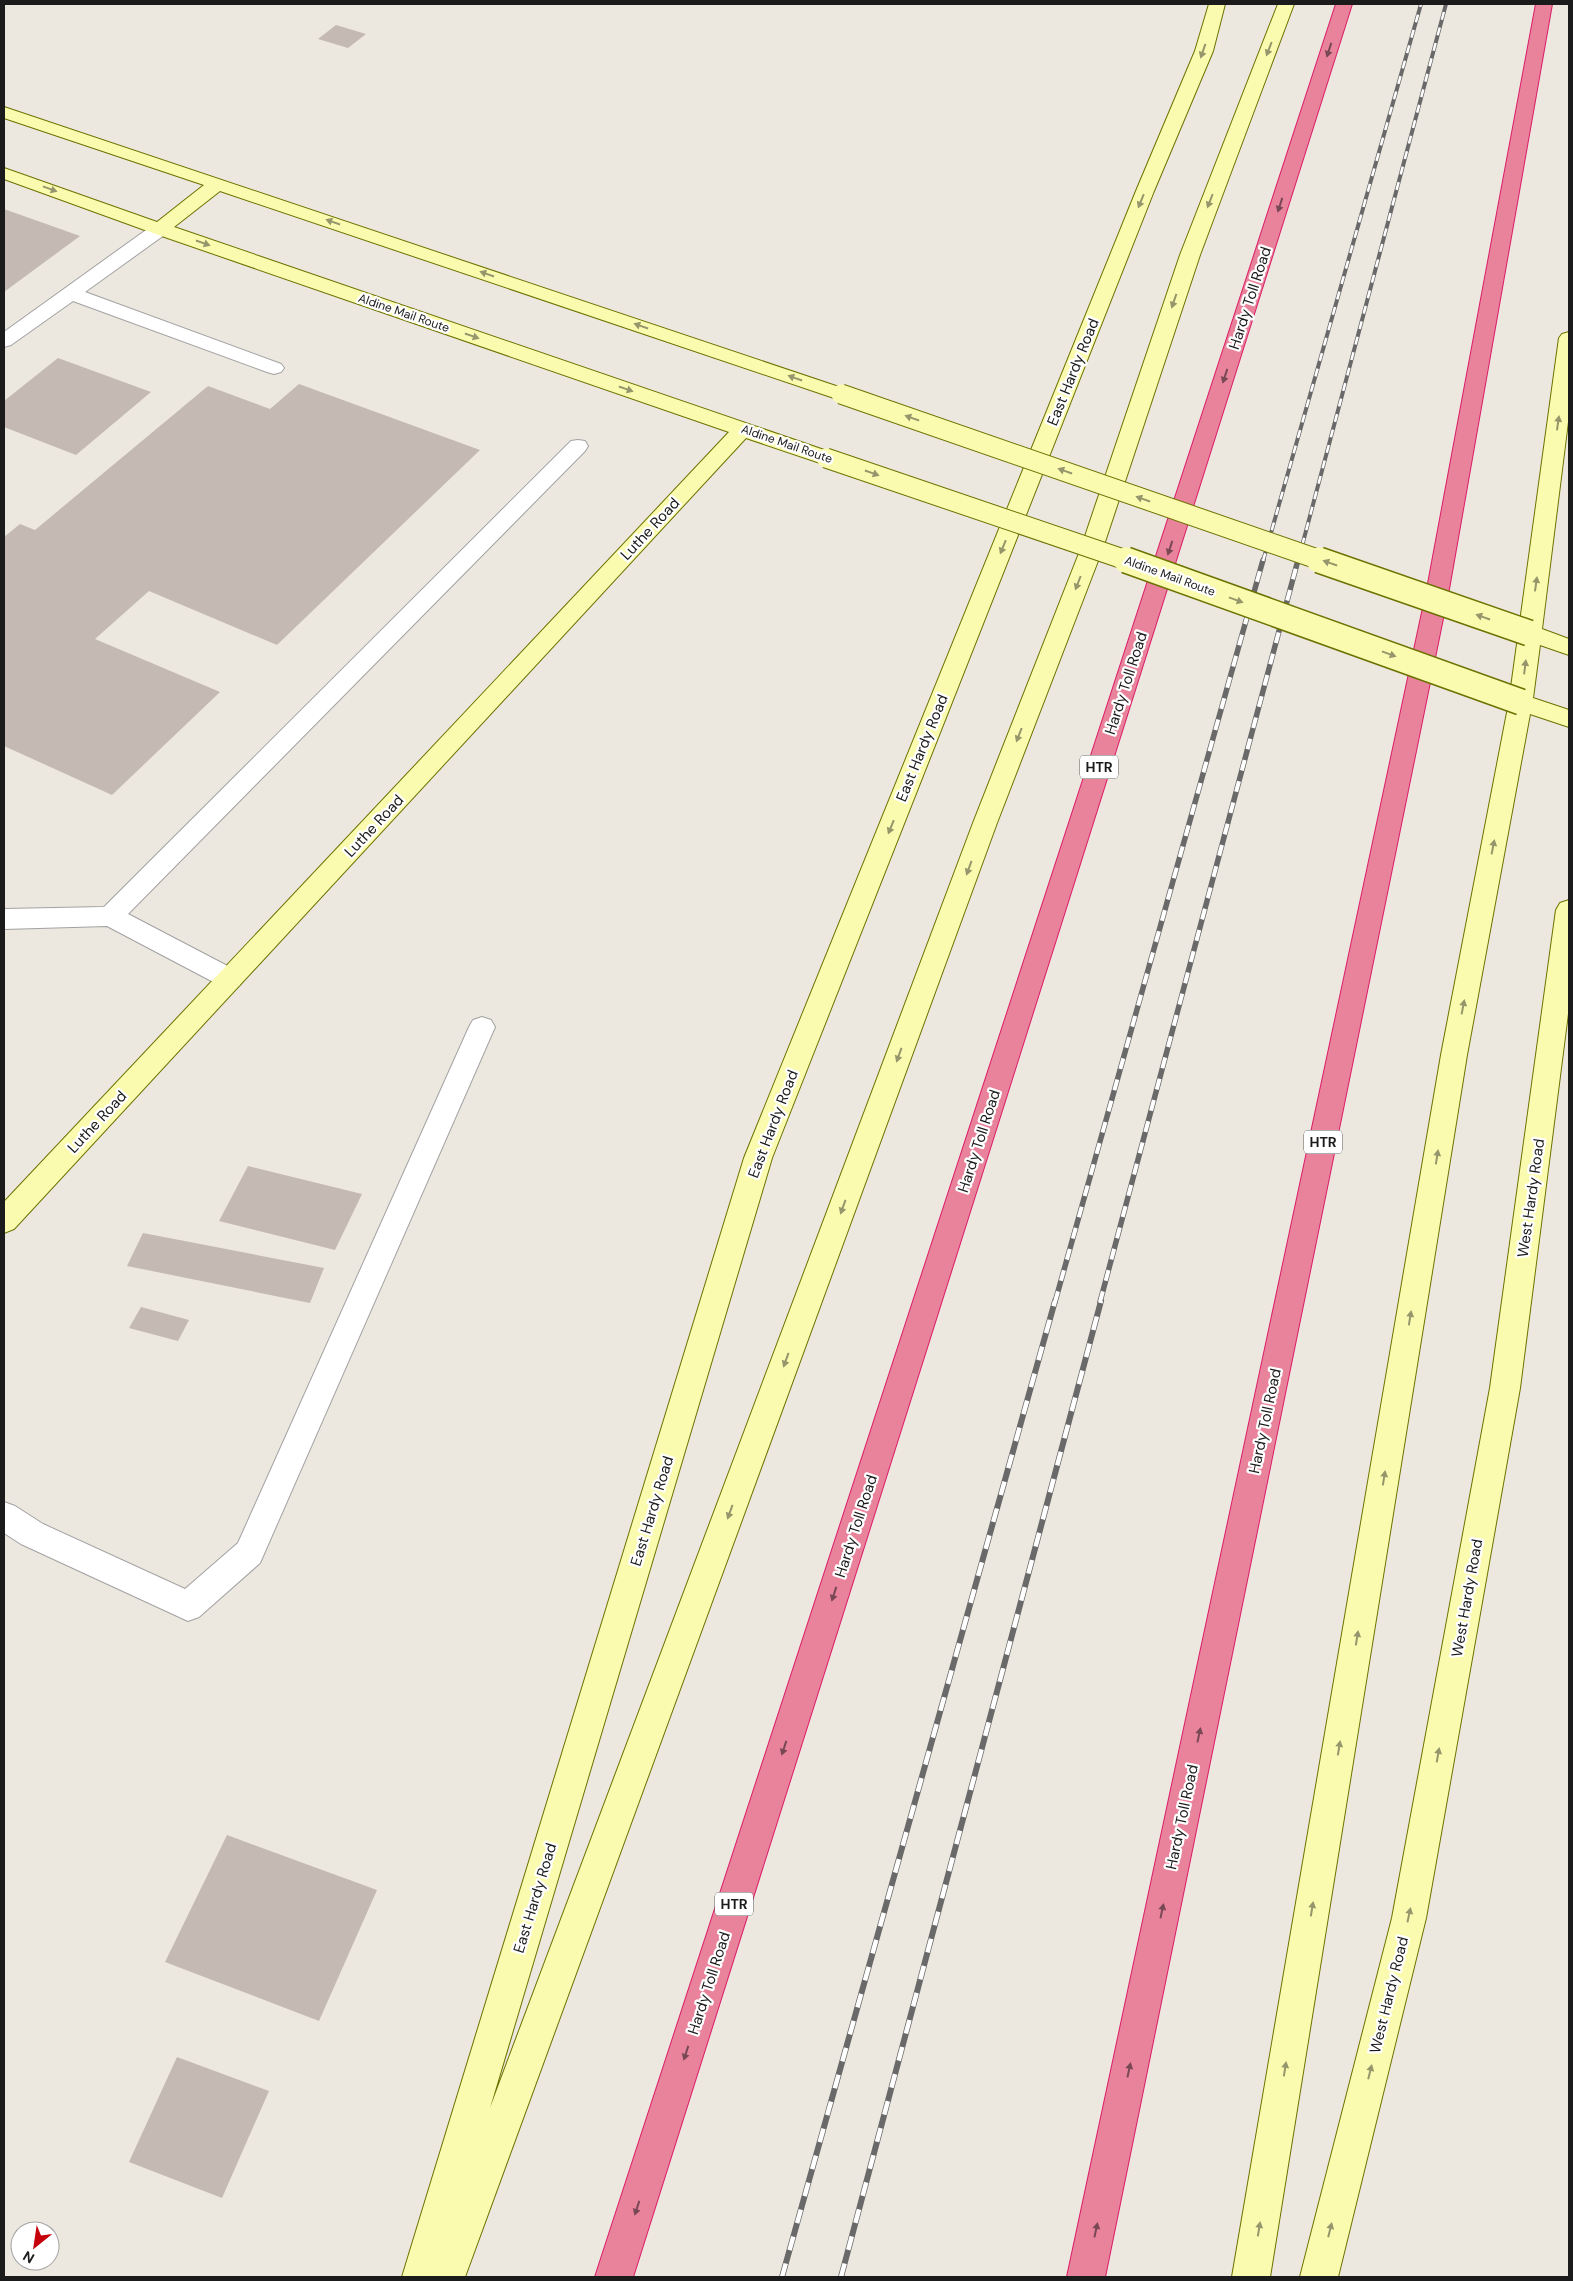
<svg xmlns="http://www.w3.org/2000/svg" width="1573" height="2281" font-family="'DM Sans',sans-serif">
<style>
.building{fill:#c4b9b3}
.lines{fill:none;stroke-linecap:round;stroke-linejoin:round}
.lane-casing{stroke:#a2a2a2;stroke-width:2}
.secondary-casing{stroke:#6c7201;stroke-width:2}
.highway-casing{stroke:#da1d68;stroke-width:2}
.lane{fill:#fff;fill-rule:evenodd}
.secondary{fill:#fbfbaf;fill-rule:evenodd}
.highway{fill:#e9829b;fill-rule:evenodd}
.rail-far2-casing{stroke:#696969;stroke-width:4}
.rail-far1-casing{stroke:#696969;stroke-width:5.5}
.rail-casing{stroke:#696969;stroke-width:6}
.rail-far2{stroke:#fff;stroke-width:2.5;stroke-dasharray:8;stroke-linecap:butt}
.rail-far1{stroke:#fff;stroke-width:4;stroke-dasharray:11;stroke-linecap:butt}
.rail{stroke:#fff;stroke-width:4.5;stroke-dasharray:14;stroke-linecap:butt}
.secondary-bridge-far1-casing{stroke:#6c7201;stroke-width:21;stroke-linecap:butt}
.secondary-bridge-casing{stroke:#6c7201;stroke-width:28;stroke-linecap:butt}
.secondary-bridge-far1{stroke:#fbfbaf;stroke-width:19}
.secondary-bridge{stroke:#fbfbaf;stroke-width:25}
.oneway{fill:#96966c}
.oneway2{fill:#784955}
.labels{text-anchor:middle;stroke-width:4.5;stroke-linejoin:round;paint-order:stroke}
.far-street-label{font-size:12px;fill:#1b1b1b;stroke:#fff}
.shield{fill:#fff;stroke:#5f5f5f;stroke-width:1}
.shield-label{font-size:14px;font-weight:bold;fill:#1b1b1b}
.street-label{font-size:15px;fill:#1b1b1b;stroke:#fff}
</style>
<rect width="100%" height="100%" fill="#ede8df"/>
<g class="building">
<path d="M336 25 366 34 348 48 318 39Z"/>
<path d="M4 209 80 236 4 292Z"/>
<path d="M58 358 151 392 76 455 4 427V401Z"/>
<path d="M299 384 480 450 277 645 149 591 95 639 220 692 112 795 4 746V537L20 524 35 530 208 386 270 409Z"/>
<path d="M248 1166 362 1194 335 1250 219 1221Z"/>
<path d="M143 1233 324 1268 310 1303 127 1266Z"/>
<path d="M141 1307 189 1320 178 1341 129 1328Z"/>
<path d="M227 1835 377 1890 319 2021 165 1962Z"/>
<path d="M177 2057 269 2091 222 2198 129 2162Z"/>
</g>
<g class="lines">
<defs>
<g id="lane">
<path d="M160 223 167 225 169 229 167 233 85 292 281 364 284 368 281 372 274 374 267 372 73 301 11 345 4 347V332L153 225Z"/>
<path d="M578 440 585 441 588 446 585 451 128 914 239 972 243 979 239 986 230 989 221 986 107 926 4 929V909L104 907 571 441Z"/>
<path d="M482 1017 491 1020 495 1027 260 1563 199 1617 188 1621 21 1544 4 1533V1502L15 1506 43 1524 185 1589 238 1543 469 1027 473 1020Z"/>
</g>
<g id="secondary">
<path d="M1209 4H1225L1213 51 1154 191 772 1158 490 2108 973 823 1081 548 1180 255 1278 4H1294L1200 255 1103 548 997 823 465 2277H402L744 1158 1136 191 1195 51Z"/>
<path d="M4 107 848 390 851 394 848 398 841 400 834 398 220 191 174 227 833 453 836 458 833 463 826 465 746 438 14 1229 4 1233V1202L729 432 153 233 4 179V168L157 222 204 185 4 118Z"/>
<path d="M1569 332V414L1542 629 1569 639V655L1540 645 1533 698 1569 710V727L1530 714 1467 1055 1270 2277H1232L1441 1055 1509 702 1559 338 1562 334Z"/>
<path d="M1569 900V1006L1520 1388 1426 1918 1338 2277H1300L1392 1918 1490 1388 1556 910 1560 903Z"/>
</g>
<g id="highway">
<path d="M1336 4H1352L633 2277H595Z"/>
<path d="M1536 4H1552L1449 589 1105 2277H1067L1427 589Z"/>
</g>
</defs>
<use href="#lane" class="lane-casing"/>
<use href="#secondary" class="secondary-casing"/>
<use href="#highway" class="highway-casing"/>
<use href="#lane" class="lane"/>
<use href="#secondary" class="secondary"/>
<use href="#highway" class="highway"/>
<defs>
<g id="rail-far2">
<path d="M1263 561 1421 4"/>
<path d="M1298 561 1446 4"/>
</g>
<g id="rail-far1">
<path d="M1055 1302 1263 560"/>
<path d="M1100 1302 1298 560"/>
</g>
<g id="rail">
<path d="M782 2277 1055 1301"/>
<path d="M841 2277 1101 1301"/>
</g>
</defs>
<use href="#rail-far2" class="rail-far2-casing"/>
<use href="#rail-far1" class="rail-far1-casing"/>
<use href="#rail" class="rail-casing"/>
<use href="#rail-far2" class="rail-far2"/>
<use href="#rail-far1" class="rail-far1"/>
<use href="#rail" class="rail"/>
<defs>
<g id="secondary-bridge-far1">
<path d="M841 394 1323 561"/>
<path d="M826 458 1129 561"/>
</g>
<g id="secondary-bridge">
<path d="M1126 560 1521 702"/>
<path d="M1319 560 1529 633"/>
</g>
</defs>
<use href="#secondary-bridge-far1" class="secondary-bridge-far1-casing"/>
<use href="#secondary-bridge" class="secondary-bridge-casing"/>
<use href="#secondary-bridge-far1" class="secondary-bridge-far1"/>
<use href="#secondary-bridge" class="secondary-bridge"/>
</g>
<defs><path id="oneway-solid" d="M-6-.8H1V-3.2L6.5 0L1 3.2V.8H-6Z" transform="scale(1.25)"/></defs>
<g class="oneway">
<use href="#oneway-solid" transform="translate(1269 49) rotate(111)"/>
<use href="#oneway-solid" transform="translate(1203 51) rotate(109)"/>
<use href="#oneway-solid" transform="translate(50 189) rotate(20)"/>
<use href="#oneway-solid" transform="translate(1141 201) rotate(112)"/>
<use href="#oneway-solid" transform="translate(1210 201) rotate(111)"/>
<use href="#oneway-solid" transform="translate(333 222) rotate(-161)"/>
<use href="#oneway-solid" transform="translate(203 243) rotate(19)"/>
<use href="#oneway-solid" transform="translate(487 274) rotate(-161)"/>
<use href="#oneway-solid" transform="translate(1174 301) rotate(109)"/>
<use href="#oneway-solid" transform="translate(641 326) rotate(-161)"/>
<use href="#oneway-solid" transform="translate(472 336) rotate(19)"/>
<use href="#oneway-solid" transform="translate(795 378) rotate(-161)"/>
<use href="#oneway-solid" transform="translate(626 389) rotate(19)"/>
<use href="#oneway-solid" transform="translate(912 418) rotate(-161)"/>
<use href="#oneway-solid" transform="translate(1558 423) rotate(-82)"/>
<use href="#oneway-solid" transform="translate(1065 471) rotate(-161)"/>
<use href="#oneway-solid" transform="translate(872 473) rotate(19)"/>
<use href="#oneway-solid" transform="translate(1143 499) rotate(-161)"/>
<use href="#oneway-solid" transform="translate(1003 547) rotate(112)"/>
<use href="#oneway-solid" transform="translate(1330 563) rotate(-161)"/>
<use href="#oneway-solid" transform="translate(1078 583) rotate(111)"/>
<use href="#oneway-solid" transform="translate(1536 584) rotate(-82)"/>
<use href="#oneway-solid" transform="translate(1236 600) rotate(20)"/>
<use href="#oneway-solid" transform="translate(1483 617) rotate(-161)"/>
<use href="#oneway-solid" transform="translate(1389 654) rotate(20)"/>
<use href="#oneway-solid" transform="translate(1525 667) rotate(-83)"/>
<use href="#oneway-solid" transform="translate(1019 735) rotate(111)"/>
<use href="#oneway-solid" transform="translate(891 827) rotate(112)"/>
<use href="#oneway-solid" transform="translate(1493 847) rotate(-79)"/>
<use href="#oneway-solid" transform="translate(969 868) rotate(110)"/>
<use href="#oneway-solid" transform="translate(1463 1007) rotate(-79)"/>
<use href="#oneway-solid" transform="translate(899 1055) rotate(110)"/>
<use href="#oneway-solid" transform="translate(1437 1157) rotate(-81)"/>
<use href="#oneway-solid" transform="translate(843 1207) rotate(110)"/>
<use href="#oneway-solid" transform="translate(1410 1318) rotate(-81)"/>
<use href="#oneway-solid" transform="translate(786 1360) rotate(110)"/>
<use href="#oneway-solid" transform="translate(1384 1478) rotate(-81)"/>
<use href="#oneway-solid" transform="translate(730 1512) rotate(110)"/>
<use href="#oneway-solid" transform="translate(1357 1638) rotate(-81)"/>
<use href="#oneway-solid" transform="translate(1339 1748) rotate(-81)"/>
<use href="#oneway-solid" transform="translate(1438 1755) rotate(-80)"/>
<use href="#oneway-solid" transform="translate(1312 1909) rotate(-81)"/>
<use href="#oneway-solid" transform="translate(1409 1915) rotate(-78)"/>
<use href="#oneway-solid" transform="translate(1285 2069) rotate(-81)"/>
<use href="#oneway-solid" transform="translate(1370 2072) rotate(-76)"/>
<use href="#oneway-solid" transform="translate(1259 2229) rotate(-81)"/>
<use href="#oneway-solid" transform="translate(1330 2230) rotate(-76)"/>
</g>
<g class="oneway2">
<use href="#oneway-solid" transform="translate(1329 50) rotate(108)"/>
<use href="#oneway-solid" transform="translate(1280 205) rotate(108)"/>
<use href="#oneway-solid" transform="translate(1225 376) rotate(108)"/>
<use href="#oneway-solid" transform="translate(1170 548) rotate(108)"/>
<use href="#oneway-solid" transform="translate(834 1594) rotate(108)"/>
<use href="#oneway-solid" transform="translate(1199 1735) rotate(-78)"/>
<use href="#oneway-solid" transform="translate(784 1748) rotate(108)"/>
<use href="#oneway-solid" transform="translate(1162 1911) rotate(-78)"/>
<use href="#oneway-solid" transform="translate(686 2053) rotate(108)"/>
<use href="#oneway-solid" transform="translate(1129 2070) rotate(-78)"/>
<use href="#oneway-solid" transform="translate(637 2208) rotate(108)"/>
<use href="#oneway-solid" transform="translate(1096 2230) rotate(-78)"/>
</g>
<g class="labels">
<g class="far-street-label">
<text transform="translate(404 313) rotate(19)" y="4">Aldine Mail Route</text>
<text transform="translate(787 444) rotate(19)" y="4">Aldine Mail Route</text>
<text transform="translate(1170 576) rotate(20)" y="4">Aldine Mail Route</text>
</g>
<g class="shield">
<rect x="1080" y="755.5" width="38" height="23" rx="4"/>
<rect x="1304" y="1130.5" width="38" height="23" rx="4"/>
<rect x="715" y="1892.5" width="38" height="23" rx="4"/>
</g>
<g class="shield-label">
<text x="1099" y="772">HTR</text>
<text x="1323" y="1147">HTR</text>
<text x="734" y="1909">HTR</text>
</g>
<g class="street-label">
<text transform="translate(1250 298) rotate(-72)" y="5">Hardy Toll Road</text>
<text transform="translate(1073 372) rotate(-68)" y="5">East Hardy Road</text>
<text transform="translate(650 529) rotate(-47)" y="5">Luthe Road</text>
<text transform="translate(1126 683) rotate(-72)" y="5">Hardy Toll Road</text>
<text transform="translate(922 748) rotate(-68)" y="5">East Hardy Road</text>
<text transform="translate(374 826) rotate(-47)" y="5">Luthe Road</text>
<text transform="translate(97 1122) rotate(-47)" y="5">Luthe Road</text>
<text transform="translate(773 1124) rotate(-69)" y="5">East Hardy Road</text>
<text transform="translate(979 1141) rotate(-72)" y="5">Hardy Toll Road</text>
<text transform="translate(1531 1198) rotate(-82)" y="5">West Hardy Road</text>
<text transform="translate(1265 1421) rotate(-78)" y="5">Hardy Toll Road</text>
<text transform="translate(652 1511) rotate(-73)" y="5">East Hardy Road</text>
<text transform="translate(856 1526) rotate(-72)" y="5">Hardy Toll Road</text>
<text transform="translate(1467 1598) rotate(-80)" y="5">West Hardy Road</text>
<text transform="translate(1182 1817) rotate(-78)" y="5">Hardy Toll Road</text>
<text transform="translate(535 1898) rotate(-73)" y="5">East Hardy Road</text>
<text transform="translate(709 1983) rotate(-72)" y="5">Hardy Toll Road</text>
<text transform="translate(1389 1995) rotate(-76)" y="5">West Hardy Road</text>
</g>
</g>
<rect width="1573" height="2281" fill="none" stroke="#1b1b1b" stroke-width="10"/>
<g transform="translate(35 2246) rotate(210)"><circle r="24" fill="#ffffff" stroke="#a4a4a4"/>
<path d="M0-4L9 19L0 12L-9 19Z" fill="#c5000b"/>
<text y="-8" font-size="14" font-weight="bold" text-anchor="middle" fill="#1b1b1b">N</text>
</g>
</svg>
